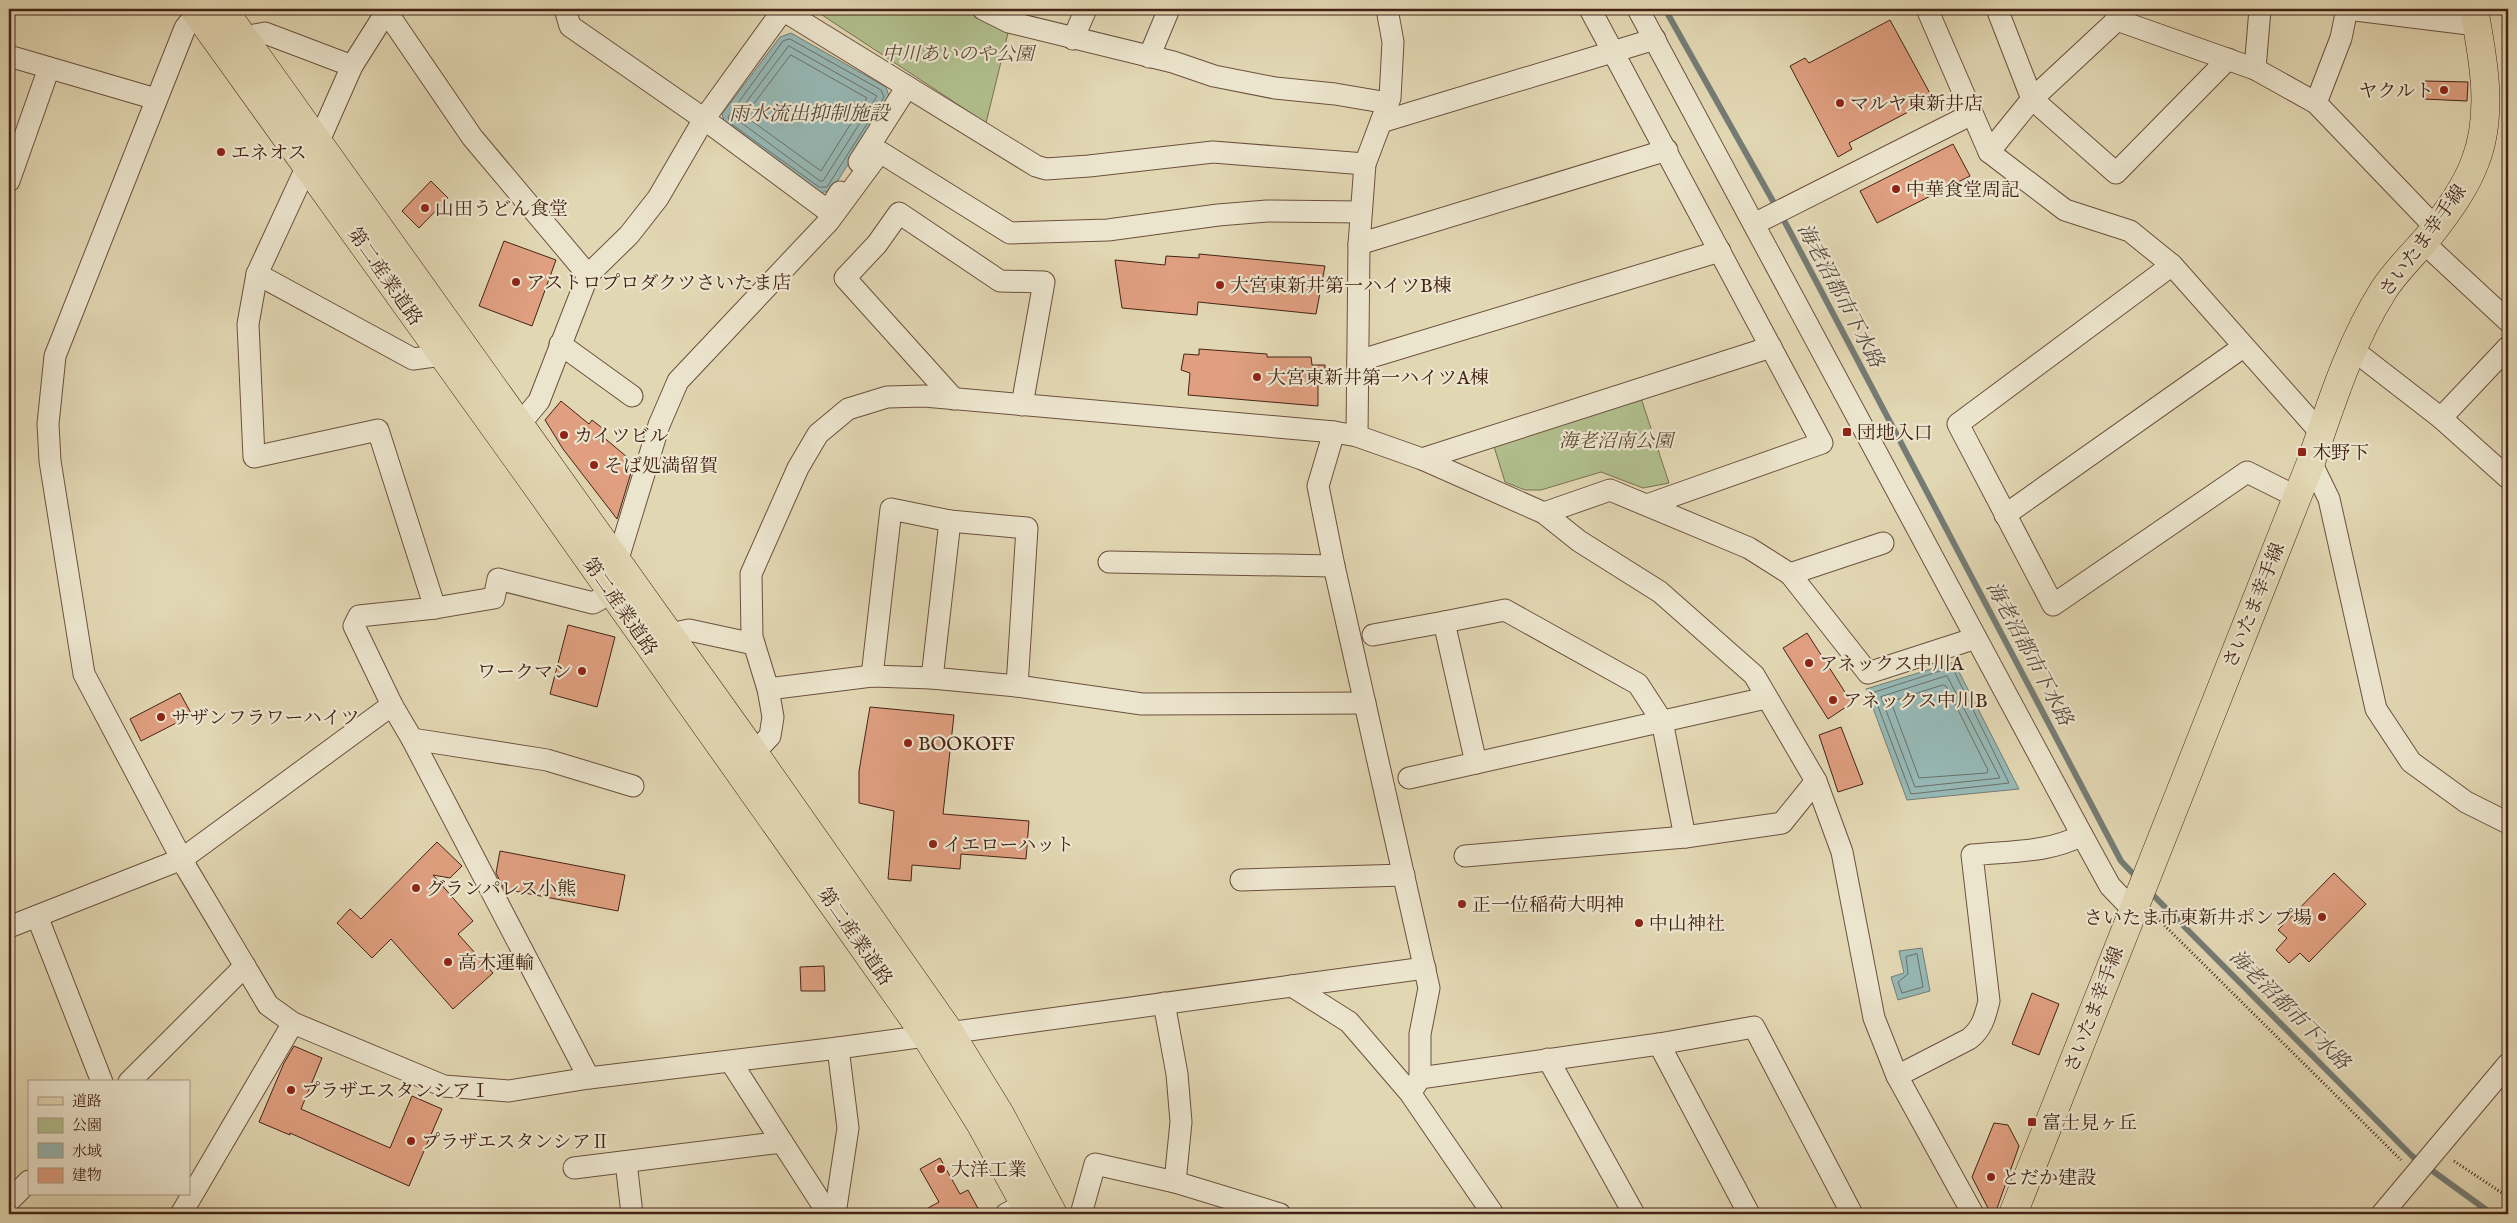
<svg xmlns="http://www.w3.org/2000/svg" width="2517" height="1223" font-family="'IM FELL English','Noto Serif JP',serif">
<style>
.green{fill:#b1bf8e;stroke:#7a7152}
.water{fill:#96b8b5;stroke:#757c75}
.lines{fill:none;stroke-linecap:round;stroke-linejoin:round}
.shore{stroke:#6d6e66;stroke-width:1}
.stream{stroke:#757c75;stroke-width:6}
.building{fill:#df9f80;stroke:#442316}
.minor-casing{stroke:#6c503d;stroke-width:23}
.major-casing{stroke:#442316;stroke-width:29}
.path{stroke:#442316;stroke-width:3;stroke-dasharray:1 2.5;stroke-linecap:butt}
.minor{stroke:#ece5ce;stroke-width:21}
.major{stroke:#e2d7b3;stroke-width:28}
.poi-dot{fill:#8f2418;stroke:#ece5ce;stroke-width:2}
.labels{text-anchor:middle;stroke-width:4.5;stroke-linejoin:round;paint-order:stroke}
.park-label{font-size:19px;font-style:italic;fill:#5f4a34;stroke:#ece5ce}
.poi-label{font-size:19px;fill:#442316;stroke:#ece5ce;text-anchor:start}
.street-label{font-size:19px;fill:#442316;stroke:#ece5ce}
.water-label{font-size:20px;font-style:italic;fill:#58483e;stroke:#ece5ce}
</style>
<rect width="100%" height="100%" fill="#e2d7b3"/>
<filter id="stains"><feTurbulence type="fractalNoise" baseFrequency=".004" numOctaves="4"/><feColorMatrix values="0 0 0 0 .2 0 0 0 0 .09 0 0 0 0 .02 0 0 0 .5 -.17"/></filter>
<radialGradient id="worn" r=".72"><stop offset=".6" stop-color="#630" stop-opacity="0"/><stop offset="1" stop-color="#630" stop-opacity=".3"/></radialGradient>
<g class="green">
<path d="M813 9H973L1009 29 986 123Z"/>
<path d="M1640 395 1669 483 1643 488 1601 472 1541 490H1525L1505 482 1492 440Z"/>
</g>
<g class="water">
<path d="M791 33 886 87 890 99 831 191 818 193 725 125 722 114 780 37Z"/>
<path d="M1954 662 2019 789 1907 800 1866 689Z"/>
<path d="M1922 948 1930 991 1898 1000 1891 977 1904 973 1899 951Z"/>
</g>
<g class="lines">
<g class="shore">
<path d="M790 39 881 90 884 97 827 187H819L730 123 728 117 783 41Z"/>
<path d="M789 46 877 96 823 181H820L735 118Z"/>
<path d="M791 55 867 98 821 171 745 116Z"/>
<path d="M1950 668 1953 669 2009 783 1911 794 1873 693Z"/>
<path d="M1947 676 2000 778 1915 787 1881 697Z"/>
<path d="M1943 685 1946 686 1988 770 1987 773 1919 778 1891 702Z"/>
<path d="M1917 954 1923 987 1902 993 1898 982 1908 974 1906 957Z"/>
</g>
<g class="stream">
<path d="M1665 9 1787 226 2121 861 2138 879"/>
<path d="M2148 890 2412 1156 2492 1214"/>
</g>
</g>
<g class="building">
<path d="M1890 20 1933 99 1849 143 1852 149 1838 157 1790 66 1805 58 1809 63Z"/>
<path d="M2425 81 2468 82 2467 101 2424 99Z"/>
<path d="M1953 144 1970 176 1877 223 1860 191Z"/>
<path d="M431 181 448 198 419 228 402 211Z"/>
<path d="M504 241 556 260 532 326 479 306Z"/>
<path d="M1199 254 1325 266 1316 314 1198 302 1197 315 1122 308 1115 260 1165 265 1166 256 1199 258Z"/>
<path d="M1199 349 1267 354V357H1311L1312 365H1325V382H1318V406L1188 395 1190 373 1181 370 1184 354 1199 355Z"/>
<path d="M561 401 589 424 592 420 606 431 601 435 634 463 617 519 563 449 545 420Z"/>
<path d="M568 625 615 637 597 707 550 694Z"/>
<path d="M1807 633 1852 703 1828 719 1783 648Z"/>
<path d="M180 693 192 715 141 741 130 719Z"/>
<path d="M870 707 954 715 943 814 1029 821 1026 859 961 854 960 869 912 865 911 881 888 879 894 811 859 803V771Z"/>
<path d="M1841 727 1863 784 1838 792 1819 735Z"/>
<path d="M437 842 462 866 450 878 433 875 473 921 458 934 493 973 453 1009 391 939 372 958 337 923 350 909 361 919Z"/>
<path d="M500 851 625 875 618 911 504 889 496 873Z"/>
<path d="M2334 873 2366 904 2309 962 2300 953 2289 963 2276 950 2287 938 2278 930Z"/>
<path d="M824 966 825 991H801L800 967Z"/>
<path d="M2032 993 2059 1004 2039 1055 2012 1044Z"/>
<path d="M294 1046 322 1058 301 1109 390 1148 412 1096 442 1109 409 1186 290 1133V1135L259 1122 284 1063Z"/>
<path d="M1994 1123 2008 1125 2019 1146 1995 1214H1991L1972 1177Z"/>
<path d="M940 1158 960 1194 968 1190 981 1214H917L939 1202 920 1169Z"/>
</g>
<g class="lines">
<defs>
<g id="minor">
<path d="M565 9 570 26 704 119 828 211 840 192"/>
<path d="M781 9 1036 166 1046 169 1089 166 1213 152 1365 164"/>
<path d="M983 9 1009 22 1173 62 1214 76 1275 88 1335 94 1388 103"/>
<path d="M1590 9 1822 443 1647 505"/>
<path d="M1638 9 2082 835 2110 886 2132 909"/>
<path d="M1927 9 1989 152 2065 210 2130 231 2172 265 2321 433"/>
<path d="M1997 9 2032 99 2116 173 2228 59"/>
<path d="M2115 9 2117 20 2255 69 2316 103 2436 228"/>
<path d="M2347 9 2477 25"/>
<path d="M386 11 472 137 588 275"/>
<path d="M197 13 185 28 55 356 48 424 50 461 84 674 187 869 268 1005 293 1023 444 1086 509 1091 589 1078"/>
<path d="M244 37 265 33 352 66"/>
<path d="M1073 39 1086 9"/>
<path d="M9 56 156 99"/>
<path d="M1149 57 1169 9"/>
<path d="M2255 69 2260 9"/>
<path d="M2316 103 2341 38 2347 9"/>
<path d="M1381 122 1655 39"/>
<path d="M318 143 352 66 388 9"/>
<path d="M1989 152 2032 99 2117 20"/>
<path d="M859 162 907 87"/>
<path d="M307 166 257 274 248 324 254 457 378 430 435 608"/>
<path d="M9 181 49 68"/>
<path d="M1754 224 1972 114"/>
<path d="M2424 243 2508 321"/>
<path d="M1359 244 1667 150"/>
<path d="M2172 265 1958 424 2053 605 2247 472 2297 497"/>
<path d="M257 274 413 359 442 355"/>
<path d="M560 344 632 396"/>
<path d="M2352 349 2441 418 2508 478"/>
<path d="M1358 361 1720 251"/>
<path d="M954 399 845 278 877 244 899 213 1000 281 1044 282 1022 405"/>
<path d="M2441 418 2508 347"/>
<path d="M519 425 539 401 588 275 629 235 658 198 704 119 783 10"/>
<path d="M1334 432 1318 486 1334 566 1429 988 1420 1034V1078"/>
<path d="M1357 436 1359 244 1365 164 1390 98 1393 42 1387 9"/>
<path d="M1422 459 1771 347"/>
<path d="M2311 462 2329 499 2376 709 2411 762 2466 802 2508 823"/>
<path d="M1544 513 1610 490 1749 548 1790 574 1868 673 1976 638"/>
<path d="M2005 515 2243 347"/>
<path d="M617 562 659 425 678 381 829 221 880 152 1010 233 1108 230 1218 215 1267 211 1361 212"/>
<path d="M1109 562 1334 566"/>
<path d="M1790 574 1883 543"/>
<path d="M611 593 593 603 498 579 494 598 435 608 359 616 354 626 392 705 412 739 589 1078 838 1048 1292 986 1349 1022 1410 1093 1493 1214"/>
<path d="M1444 622 1505 610 1638 684 1662 721 1685 837"/>
<path d="M669 634 689 630 754 644"/>
<path d="M1373 635 1444 622 1476 763 1409 778"/>
<path d="M872 676 891 509 950 521 1027 528 1017 686"/>
<path d="M932 678 950 521"/>
<path d="M768 689 872 676 932 678 1017 686 1142 704 1365 703"/>
<path d="M412 739 547 760 633 786"/>
<path d="M754 753 770 736 773 717 768 689 752 637 751 574 798 468 818 434 848 409 887 397 924 396 1334 432 1357 436 1422 459 1544 513 1579 541 1660 592 1754 675 1816 781 1842 852 1874 1018 1897 1076 1973 1214"/>
<path d="M1476 763 1766 698"/>
<path d="M1465 856 1685 837 1782 823 1816 781"/>
<path d="M1241 880 1404 875"/>
<path d="M37 916 102 1082"/>
<path d="M9 927 182 859 392 705"/>
<path d="M1292 986 1425 968"/>
<path d="M1164 1003 1177 1074 1181 1122 1175 1182"/>
<path d="M1659 1044 1749 1214"/>
<path d="M1548 1059 1634 1214"/>
<path d="M731 1062 782 1142"/>
<path d="M1897 1076 1969 1039C1982 1029 1985 1017 1989 1001L1972 855C2009 851 2049 853 2082 835"/>
<path d="M129 1082 245 966"/>
<path d="M1413 1089 1420 1078 1659 1044 1754 1027 1852 1214"/>
<path d="M626 1162 632 1214"/>
<path d="M574 1168 782 1142 822 1204"/>
<path d="M9 1201 29 1181"/>
<path d="M181 1214 293 1023"/>
<path d="M835 1214 848 1128 838 1048"/>
<path d="M1006 1214 1024 1204"/>
<path d="M1081 1214 1095 1164 1175 1182 1280 1214"/>
<path d="M2382 1214 2508 1064"/>
</g>
<g id="major">
<path d="M194 9 538 488 926 1036 980 1123 1030 1214"/>
<path d="M223 9 754 753 949 1031 1000 1114 1053 1214"/>
<path d="M2013 1214 2311 462C2331 404 2350 343 2383 291 2397 268 2420 249 2436 227 2451 207 2466 186 2475 162 2494 114 2483 58 2474 9"/>
</g>
</defs>
<use href="#minor" class="minor-casing"/>
<use href="#major" class="major-casing"/>
<g class="path">
<path d="M2157 918 2401 1160"/>
<path d="M2454 1161 2508 1197"/>
</g>
<use href="#minor" class="minor"/>
<use href="#major" class="major"/>
</g>
<g class="poi-dot">
<circle cx="2444" cy="90" r="5"/>
<circle cx="1840" cy="103" r="5"/>
<circle cx="221" cy="152" r="5"/>
<circle cx="1896" cy="189" r="5"/>
<circle cx="425" cy="208" r="5"/>
<circle cx="516" cy="282" r="5"/>
<circle cx="1220" cy="285" r="5"/>
<circle cx="1257" cy="377" r="5"/>
<rect x="1842" y="427" width="10" height="10" rx="2.5"/>
<circle cx="564" cy="435" r="5"/>
<rect x="2297" y="447" width="10" height="10" rx="2.5"/>
<circle cx="594" cy="465" r="5"/>
<circle cx="1809" cy="663" r="5"/>
<circle cx="582" cy="671" r="5"/>
<circle cx="1833" cy="700" r="5"/>
<circle cx="161" cy="717" r="5"/>
<circle cx="908" cy="743" r="5"/>
<circle cx="933" cy="844" r="5"/>
<circle cx="416" cy="888" r="5"/>
<circle cx="1462" cy="904" r="5"/>
<circle cx="2322" cy="917" r="5"/>
<circle cx="1639" cy="923" r="5"/>
<circle cx="448" cy="962" r="5"/>
<circle cx="291" cy="1090" r="5"/>
<rect x="2027" y="1117" width="10" height="10" rx="2.5"/>
<circle cx="411" cy="1141" r="5"/>
<circle cx="941" cy="1169" r="5"/>
<circle cx="1991" cy="1177" r="5"/>
</g>
<g class="labels">
<g class="park-label">
<text x="958" y="60">中川あいのや公園</text>
<text x="1616" y="447">海老沼南公園</text>
</g>
<g class="poi-label">
<text x="2434" y="97" text-anchor="end">ヤクルト</text>
<text x="1850" y="110">マルヤ東新井店</text>
<text x="231" y="159">エネオス</text>
<text x="1906" y="196">中華食堂周記</text>
<text x="435" y="215">山田うどん食堂</text>
<text x="526" y="289">アストロプロダクツさいたま店</text>
<text x="1230" y="292">大宮東新井第一ハイツB棟</text>
<text x="1267" y="384">大宮東新井第一ハイツA棟</text>
<text x="1857" y="439">団地入口</text>
<text x="574" y="442">カイツビル</text>
<text x="2312" y="459">木野下</text>
<text x="604" y="472">そば処満留賀</text>
<text x="1819" y="670">アネックス中川A</text>
<text x="572" y="678" text-anchor="end">ワークマン</text>
<text x="1843" y="707">アネックス中川B</text>
<text x="171" y="724">サザンフラワーハイツ</text>
<text x="918" y="750">BOOKOFF</text>
<text x="943" y="851">イエローハット</text>
<text x="426" y="895">グランパレス小熊</text>
<text x="1472" y="911">正一位稲荷大明神</text>
<text x="2312" y="924" text-anchor="end">さいたま市東新井ポンプ場</text>
<text x="1649" y="930">中山神社</text>
<text x="458" y="969">高木運輸</text>
<text x="301" y="1097">プラザエスタンシアⅠ</text>
<text x="2042" y="1129">富士見ヶ丘</text>
<text x="421" y="1148">プラザエスタンシアⅡ</text>
<text x="951" y="1176">大洋工業</text>
<text x="2001" y="1184">とだか建設</text>
</g>
<g class="street-label">
<text transform="translate(2422 240) rotate(-54)" y="7">さいたま幸手線</text>
<text transform="translate(386 276) rotate(55)" y="7">第二産業道路</text>
<text transform="translate(2253 605) rotate(-68)" y="7">さいたま幸手線</text>
<text transform="translate(621 606) rotate(55)" y="7">第二産業道路</text>
<text transform="translate(856 936) rotate(55)" y="7">第二産業道路</text>
<text transform="translate(2093 1009) rotate(-69)" y="7">さいたま幸手線</text>
</g>
<g class="water-label">
<text x="809" y="120">雨水流出抑制施設</text>
<text transform="translate(1841 295) rotate(62)" y="7">海老沼都市下水路</text>
<text transform="translate(2030 653) rotate(62)" y="7">海老沼都市下水路</text>
<text transform="translate(2290 1009) rotate(45)" y="7">海老沼都市下水路</text>
</g>
</g>
<rect width="2517" height="1223" fill="none" stroke="#e2d7b3" stroke-width="30"/>
<rect x="10" y="10" width="2497" height="1203" fill="none" stroke="#442316" stroke-width="2.5"/>
<rect x="15" y="15" width="2487" height="1193" fill="none" stroke="#442316"/>
<rect x="28" y="1080" width="162" height="115" fill="#ece5ce" stroke="#a99784"/>
<rect x="38" y="1097" width="25" height="8" fill="#e2d7b3" stroke="#a99784"/>
<text x="72" y="1106" font-size="15" fill="#442316">道路</text>
<rect x="38" y="1118" width="25" height="15" fill="#b1bf8e" stroke="#a99784"/>
<text x="72" y="1130" font-size="15" fill="#442316">公園</text>
<rect x="38" y="1143" width="25" height="15" fill="#96b8b5" stroke="#a99784"/>
<text x="72" y="1156" font-size="15" fill="#442316">水域</text>
<rect x="38" y="1168" width="25" height="15" fill="#df9f80" stroke="#a99784"/>
<text x="72" y="1180" font-size="15" fill="#442316">建物</text>
<rect width="100%" height="100%" filter="url(#stains)"/>
<rect width="100%" height="100%" fill="url(#worn)"/>
</svg>
